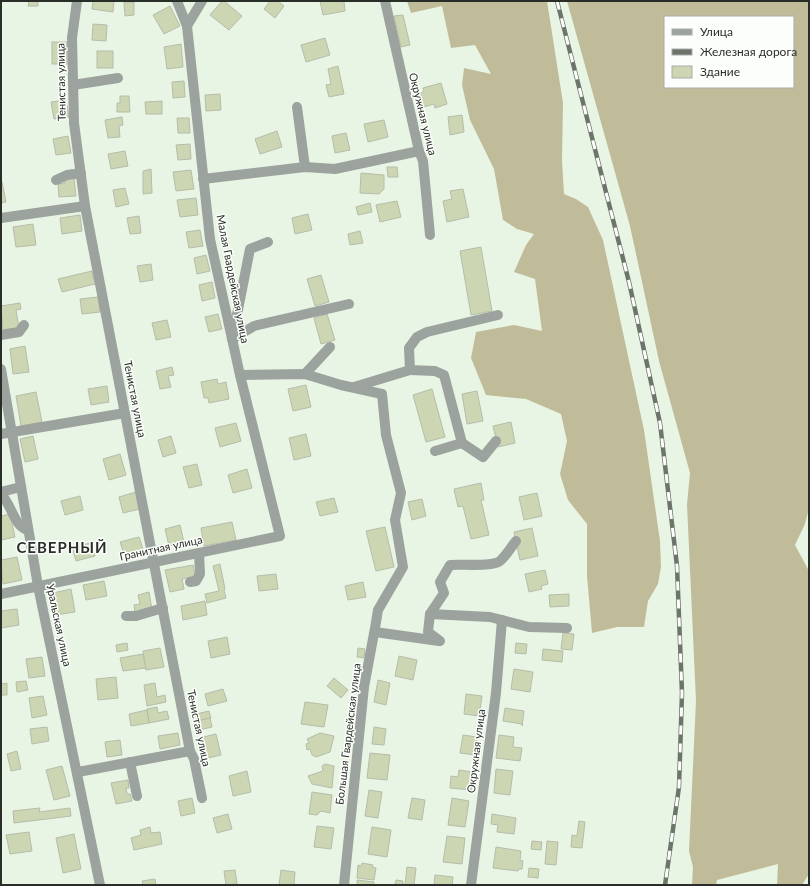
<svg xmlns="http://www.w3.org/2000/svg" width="810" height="886" font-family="Lato,sans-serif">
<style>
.forest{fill:#c0bc99;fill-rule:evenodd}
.building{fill:#ccd6b3;stroke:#b6bcaa}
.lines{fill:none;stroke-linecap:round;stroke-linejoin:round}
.minor{stroke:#9ca39e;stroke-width:10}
.rail-casing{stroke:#6d746a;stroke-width:4.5}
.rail{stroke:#fcfefb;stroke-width:3;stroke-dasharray:9;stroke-linecap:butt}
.labels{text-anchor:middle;stroke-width:3;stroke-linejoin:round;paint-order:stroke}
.street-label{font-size:11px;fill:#2a2e28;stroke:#fcfefb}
.district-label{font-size:15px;font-weight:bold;letter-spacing:1px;fill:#2a2e28;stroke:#fcfefb}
</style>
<rect width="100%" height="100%" fill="#e8f5e4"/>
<g class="forest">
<path d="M407 1H547L563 103 562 161 564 194 576 199 588 207 603 240 644 430 660 541 661 567 658 584 648 601 644 627H617L592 633 587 576V524L568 500 560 474 567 441 561 414 526 399 486 395 471 358 476 332 514 325 542 331 535 279 514 272 526 245 534 234 517 229 503 220 494 169 470 120 462 85 464 68 491 74 475 45 451 48 442 6 411 13Z"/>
<path d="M567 1H809V508L805 524 795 545 809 571V874L802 885H777L778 864 717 880 716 885H692L693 867 689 851 696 701 687 504 690 473 659 361 630 226ZM665 17H793V87H665Z"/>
</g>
<g class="building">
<path d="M29 1H38V6H28Z"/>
<path d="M93 1H114L113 12 92 9Z"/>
<path d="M222 1H224L242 16 229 30 210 15Z"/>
<path d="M270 1H278L284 6 275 18 264 9Z"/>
<path d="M320 1H344L345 11 323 15Z"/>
<path d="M124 2H134V15L125 16Z"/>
<path d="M170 6 180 26 164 34 153 15Z"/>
<path d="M403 15 410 45 401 47 394 16Z"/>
<path d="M93 24 107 25 106 41 92 40Z"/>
<path d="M325 38 330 55 306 62 301 45Z"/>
<rect x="52" y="42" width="15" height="22"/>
<path d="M181 44 183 67 167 69 164 47Z"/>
<rect x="97" y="51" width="16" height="17"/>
<path d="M338 66 344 94 329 97 326 85 331 84 328 69Z"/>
<path d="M184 81 185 97 173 98 172 82Z"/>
<path d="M441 83 447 104 435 108 434 104 424 107 420 93 424 92 423 88Z"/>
<path d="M220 94 221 110 206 111 205 95Z"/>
<path d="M120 96H129L130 112H117V103H120Z"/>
<path d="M66 100 69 117 54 119 51 102Z"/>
<path d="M162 101V114H146L145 102Z"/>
<path d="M462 115 464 132 450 135 448 117Z"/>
<path d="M122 117 123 125 119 126 120 137 108 138 105 120Z"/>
<path d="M177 118H189L190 133H178Z"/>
<path d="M384 120 388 137 368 142 364 124Z"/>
<path d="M277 131 282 147 260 154 255 139Z"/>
<path d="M346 133 350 150 335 153 332 136Z"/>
<path d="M68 136 71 153 56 155 53 139Z"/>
<path d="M190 144 191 159 178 160 176 145Z"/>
<path d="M125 151 128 166 111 169 108 154Z"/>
<path d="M387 167H397L398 177H388Z"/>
<path d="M151 169 152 193 143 194V171Z"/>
<path d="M191 170 194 189 176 191 173 172Z"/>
<path d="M361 173 384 175V189L379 194 360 193Z"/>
<path d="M74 178 76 196 59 197 58 184 65 183V179Z"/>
<path d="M2 182 6 202 1 203V183Z"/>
<path d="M125 188 129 204 116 207 113 190Z"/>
<path d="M463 189 469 217 447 222 443 201 452 199 450 191Z"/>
<path d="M196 198 198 215 180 217 177 200Z"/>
<path d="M397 201 401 217 380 222 376 205Z"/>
<path d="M370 203 372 212 358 215 356 207Z"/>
<path d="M308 214 312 230 295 234 292 218Z"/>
<path d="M80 215 82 231 62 234 60 218Z"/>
<path d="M139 216 141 233 130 234 127 218Z"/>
<path d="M33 224 36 245 16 247 13 227Z"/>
<path d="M200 230 203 246 189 248 186 232Z"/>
<path d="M360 231 363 243 350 245 348 234Z"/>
<path d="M481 247 492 311 471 315 460 251Z"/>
<path d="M206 255 210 271 197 274 194 258Z"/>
<path d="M151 264 153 280 140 282 137 266Z"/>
<path d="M92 271 95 284 62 292 58 279Z"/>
<path d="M321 275 329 302 315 306 307 279Z"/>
<path d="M212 282 215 298 202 301 199 285Z"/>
<path d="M98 297 100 312 82 314 80 299Z"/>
<path d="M20 303 21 309 16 310 19 328 3 330 1 306Z"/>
<path d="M218 314 222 329 209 332 205 317Z"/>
<path d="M327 314 335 340 321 344 314 318Z"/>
<path d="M167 320 171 337 156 340 152 323Z"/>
<path d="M25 346 29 372 13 374 10 349Z"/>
<path d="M172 367 174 375 168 376 171 387 160 389 156 371Z"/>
<path d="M217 379 218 384 226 382 229 399 209 403 208 398H204L201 382Z"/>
<path d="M306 385 311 407 293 411 288 389Z"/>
<path d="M107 386 109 402 91 405 88 389Z"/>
<path d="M432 389 445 437 426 442 413 395Z"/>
<path d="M477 391 483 421 467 424 462 394Z"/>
<path d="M36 392 42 422 21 426 16 396Z"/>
<path d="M511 422 515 443 498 447 493 426Z"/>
<path d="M236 423 241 441 220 447 215 428Z"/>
<path d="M306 434 311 456 294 460 289 438Z"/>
<path d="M33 436 38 459 25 462 20 439Z"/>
<path d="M171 436 176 453 163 457 158 440Z"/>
<path d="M120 454 126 475 109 480 103 459Z"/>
<path d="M197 464 202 485 189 488 183 467Z"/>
<path d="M247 469 252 488 233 493 228 475Z"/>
<path d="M481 483 484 500H481L489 535 471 539 463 506 458 507 454 489Z"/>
<path d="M136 492 140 509 123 513 119 497Z"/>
<path d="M537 493 542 516 524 520 519 497Z"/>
<path d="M80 496 83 510 65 515 61 501Z"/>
<path d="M334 498 338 512 320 516 316 502Z"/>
<path d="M422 499 426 516 412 520 408 502Z"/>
<path d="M10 514 15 537 1 540V516Z"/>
<path d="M232 522 236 540 204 546 201 528Z"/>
<path d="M180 525 184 542 169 546 165 529Z"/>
<path d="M385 527 394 567 376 571 366 531Z"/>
<path d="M532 528 538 556 520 560 514 532Z"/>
<path d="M139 537 144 552 125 557 120 542Z"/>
<path d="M91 543 95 556 76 561 72 547Z"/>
<path d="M17 557 22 580 3 584 1 560Z"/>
<path d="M220 564 225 589 224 590 226 598 207 603 205 594 219 591 213 566Z"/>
<path d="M193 565 195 576 182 579 184 589 170 592 165 570Z"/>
<path d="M545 570 548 584 541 586 542 589 529 592 525 574Z"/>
<path d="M276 574 278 589 259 591 257 576Z"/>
<path d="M104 581 107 596 86 600 83 585Z"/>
<path d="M363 582 366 597 348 600 345 586Z"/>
<path d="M71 589 75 612 55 615 51 595 53 593Z"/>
<path d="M149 592 152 610 135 613 134 605 140 604 138 595Z"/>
<path d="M569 594V606L550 607 549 595Z"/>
<path d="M205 601 207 615 183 620 181 606Z"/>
<path d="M17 609 19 625 1 628V611Z"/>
<path d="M563 633 574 634 572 650 561 649Z"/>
<path d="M227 637 230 654 211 658 208 641Z"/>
<path d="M127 643 128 650 117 652 116 645Z"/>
<path d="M516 643 527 644 526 654 515 653Z"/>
<path d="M160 648 164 667 146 670 143 651Z"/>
<path d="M358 648 365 649 364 658 357 657Z"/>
<path d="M543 649 563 651 562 662 542 660Z"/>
<path d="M143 654 146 668 123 671 120 658Z"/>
<path d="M399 656 417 660 413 680 395 676Z"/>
<path d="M42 657 45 676 29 678 26 659Z"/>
<path d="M514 669 533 672 530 692 511 689Z"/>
<path d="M116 677 118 698 98 700 96 679Z"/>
<path d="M334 678 348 690 341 698 327 686Z"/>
<path d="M378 680 390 683 386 705 374 702Z"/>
<path d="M26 681 28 690 17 692 16 682Z"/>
<path d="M7 683V695H1V684Z"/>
<path d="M155 683 157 697 165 695 166 702 147 706 144 685Z"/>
<path d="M223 689 227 701 208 706 205 694Z"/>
<path d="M466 694 482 696 479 716 464 714Z"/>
<path d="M43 696 47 715 32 718 29 698Z"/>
<path d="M305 702 328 705 324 727 301 724Z"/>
<path d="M157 707 158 713 167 711 169 719 149 723 147 709Z"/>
<path d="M505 708 524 711 522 726V724L503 721Z"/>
<path d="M147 710 149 723 131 726 129 714Z"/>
<path d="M209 711 211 718 193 722 192 715Z"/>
<path d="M210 718 212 727 199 730 197 721Z"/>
<path d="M47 727 49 741 32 744 30 729Z"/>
<path d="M374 727 386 729 384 745 372 744Z"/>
<path d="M178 733 180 745 160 749 158 736Z"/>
<path d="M320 733 334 736 330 752 316 757 312 755 310 749 307 750 306 744 309 743 307 739Z"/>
<path d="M216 734 221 755 204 759 199 738Z"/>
<path d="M463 735 477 737 475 755 460 753Z"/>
<path d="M499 735 514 737 513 747 522 748 520 761 496 758Z"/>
<path d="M120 740 122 755 107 757 105 742Z"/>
<path d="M17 751 21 769 11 771 7 754Z"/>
<path d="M370 753 390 755 387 780 367 778Z"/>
<path d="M325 764 334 766 332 788 312 784 308 776 323 771 322 766Z"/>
<path d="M62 766 70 796 54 800 46 770Z"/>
<path d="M496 769 513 771 510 795 494 793Z"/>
<path d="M459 770 473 772 471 790 450 788 451 776 458 777Z"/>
<path d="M247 771 251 792 233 796 229 776Z"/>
<path d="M128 780 129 788H126L127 794H130L132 801 116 804 111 783Z"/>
<path d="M369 790 382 792 378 818 365 816Z"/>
<path d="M312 792 332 795 330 813 321 811 317 815 309 814Z"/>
<path d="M192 798 195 813 181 816 178 801Z"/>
<path d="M412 798 425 800 422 820 408 818Z"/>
<path d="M452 798 469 801 465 827 448 825Z"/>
<path d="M40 808 39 812 70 808 71 816 14 823 13 811Z"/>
<path d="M228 814 232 829 217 833 213 818Z"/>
<path d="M492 814 516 818 514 834 497 832 498 825 491 824Z"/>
<path d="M579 821 585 822 582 848 571 847 572 835 577 836Z"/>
<path d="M317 826 334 828 331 849 314 847Z"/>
<path d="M150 827 151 833 160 832 162 844 134 850 131 838 141 835 140 830Z"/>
<path d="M372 827 391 830 387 857 368 854Z"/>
<path d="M29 832 32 851 10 854 6 835Z"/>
<path d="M74 834 81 869 63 873 56 838Z"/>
<path d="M447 836 465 838 462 864 443 862Z"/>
<path d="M532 841 542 842 541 850 531 849Z"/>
<path d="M547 841 558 842 556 865 545 864Z"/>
<path d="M496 847 521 851 520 860 523 861 522 869H519L518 871 493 868Z"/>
<path d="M362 863 373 865 372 867 376 868 374 880 357 878 358 865 361 866Z"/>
<path d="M407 867 416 868 414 885H405Z"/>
<path d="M529 868 539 869 538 878 528 877Z"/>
<path d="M235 870 237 884 226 885 224 871Z"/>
<path d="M281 870 295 872 294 885H279Z"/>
<path d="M435 875 453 877 452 885H434Z"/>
<path d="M155 879 156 885H143L142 881Z"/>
<path d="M357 880 374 882V885H357Z"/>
<path d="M396 880 403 881V885H395Z"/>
</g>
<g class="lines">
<g class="minor">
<path d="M77 1 72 38 74 123 85 206 190 751 194 759 202 798"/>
<path d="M385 1 419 151 423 161 430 235"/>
<path d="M187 26 202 1"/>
<path d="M73 85 118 78"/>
<path d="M297 107 305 167"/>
<path d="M203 179 305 167 335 169 419 151"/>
<path d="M56 180 67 175 81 173"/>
<path d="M1 218 85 206"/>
<path d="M1 335 19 332 24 325"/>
<path d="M233 335 250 249 268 242"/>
<path d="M232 339 254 326 349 304"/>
<path d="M1 369 38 586 100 885"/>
<path d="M305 374 330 347"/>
<path d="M240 375 305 374 341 385 382 394 386 435 401 493 395 520 403 567 378 610 375 628 364 687 344 885"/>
<path d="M354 387 410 370"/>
<path d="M1 434 125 413"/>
<path d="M462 443 483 457 496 441"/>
<path d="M435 451 462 443 444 375 435 371 410 370 409 348 417 337 427 332 498 315"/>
<path d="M1 492 21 487"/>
<path d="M1 494C12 505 14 527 28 530"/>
<path d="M190 582 196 581 200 574 199 553"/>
<path d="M1 594 280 536 240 375 210 239 187 26 177 1"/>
<path d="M430 614 444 593 440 582 450 565C463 564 492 567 500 561 506 556 511 547 516 541"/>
<path d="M126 616H136L163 608"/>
<path d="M375 632 439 641"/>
<path d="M440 641 428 632 430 614 490 617 529 627 567 628"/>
<path d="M130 762 137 796"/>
<path d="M78 772 190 751"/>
<path d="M471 885 496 693 502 620"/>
</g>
<defs>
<path id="rail" d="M557 1 629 282 660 423 677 566 682 693 679 787 665 885"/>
</defs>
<use href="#rail" class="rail-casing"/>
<use href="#rail" class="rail"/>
</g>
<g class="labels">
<g class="street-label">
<text transform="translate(61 82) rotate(-91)" y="4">Тенистая улица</text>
<text transform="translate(423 114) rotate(76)" y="4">Окружная улица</text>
<text transform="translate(233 279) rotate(79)" y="4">Малая Гвардейская улица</text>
<text transform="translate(135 399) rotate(79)" y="4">Тенистая улица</text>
<text transform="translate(161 548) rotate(-12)" y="4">Гранитная улица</text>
<text transform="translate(59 625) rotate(78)" y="4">Уральская улица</text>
<text transform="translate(199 728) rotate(78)" y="4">Тенистая улица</text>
<text transform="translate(348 734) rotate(-83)" y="4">Большая Гвардейская улица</text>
<text transform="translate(476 751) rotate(-83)" y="4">Окружная улица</text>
</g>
<g class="district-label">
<text x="62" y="553">СЕВЕРНЫЙ</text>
</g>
</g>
<rect width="810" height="886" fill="none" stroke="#2a2e28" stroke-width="4"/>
<rect x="664" y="16" width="130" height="72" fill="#fcfefb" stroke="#a8aba7"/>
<rect x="672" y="29" width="20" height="6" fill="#9ca39e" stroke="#a8aba7"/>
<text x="700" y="36" font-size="12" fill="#2a2e28">Улица</text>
<rect x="672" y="49" width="20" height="6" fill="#6d746a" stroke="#a8aba7"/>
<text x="700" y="56" font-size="12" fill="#2a2e28">Железная дорога</text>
<rect x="672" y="66" width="20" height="12" fill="#ccd6b3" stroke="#a8aba7"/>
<text x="700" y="76" font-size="12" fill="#2a2e28">Здание</text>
</svg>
